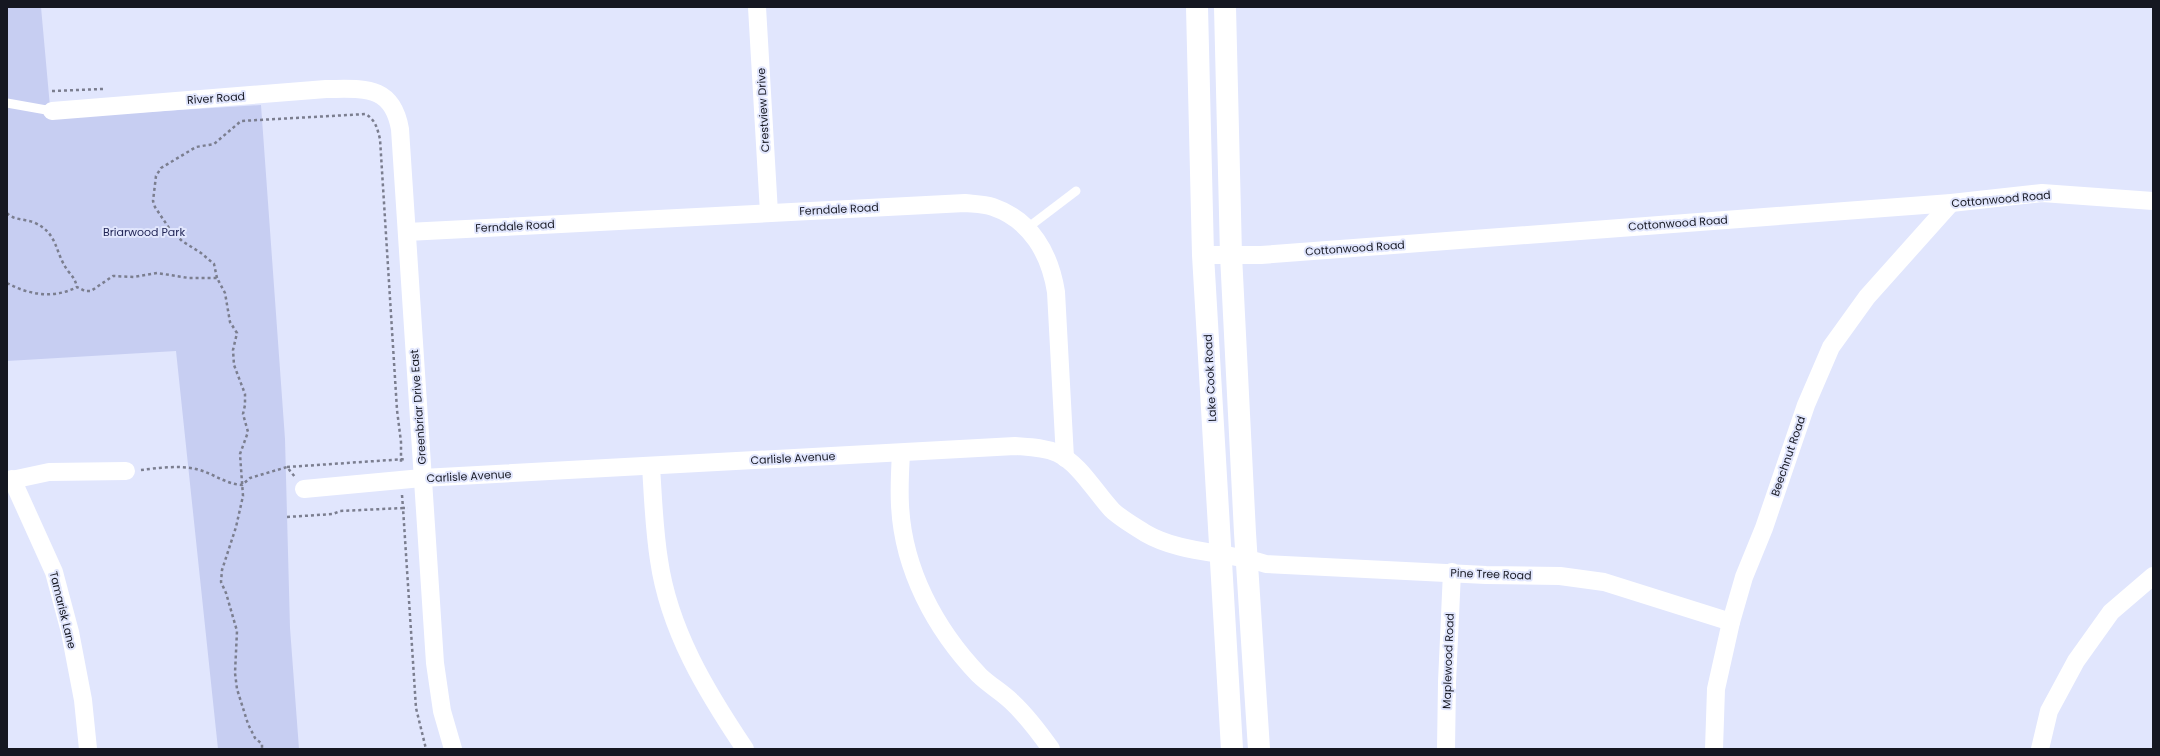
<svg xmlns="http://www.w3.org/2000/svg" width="2160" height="756" font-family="Poppins,sans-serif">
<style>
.green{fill:#c7cef2}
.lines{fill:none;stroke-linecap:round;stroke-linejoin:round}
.path{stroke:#7b7e8f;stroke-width:2.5;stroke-dasharray:3 3;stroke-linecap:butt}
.lane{stroke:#fff;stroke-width:9}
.street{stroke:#fff;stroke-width:18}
.primary{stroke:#fff;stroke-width:22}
.labels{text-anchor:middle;stroke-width:4;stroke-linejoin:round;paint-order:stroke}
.street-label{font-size:11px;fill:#151721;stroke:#e1e6fd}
.park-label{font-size:11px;fill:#212556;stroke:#e1e6fd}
</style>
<rect width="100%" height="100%" fill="#e1e6fd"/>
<path class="green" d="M7 7H41L51 118 261 105 285 439 290 628 299 749H218L176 351 7 361Z"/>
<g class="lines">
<g class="path">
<path d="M52 91 103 89"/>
<path d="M7 213C13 220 24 219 33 222 59 233 54 252 68 271 73 277 75 279 77 287"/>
<path d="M217 278 214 264 201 253 182 241 169 228 155 207 153 201 156 176 161 168 196 147 214 144 241 121 366 114C376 121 377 128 380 139L397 410 401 442V464"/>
<path d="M7 283C29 295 54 299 77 287L85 291H91L113 276 134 277 157 273 189 278H217L225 293 230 322 237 333 233 350 234 365 245 394V405L243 414 248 432 240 454 243 496 236 527 222 570 221 582 226 593 237 631 235 673 237 689 248 724 255 738 262 744V749"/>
<path d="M287 467 406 459"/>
<path d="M141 470C158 468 179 465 196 469 213 473 225 484 242 485L250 478 287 467 295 477"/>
<path d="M402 495 403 508H408"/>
<path d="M287 517 333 514 340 511 403 508 416 708 426 749"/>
</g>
<g class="lane">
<path d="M7 103 52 111"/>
<path d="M1026 229 1076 191"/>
</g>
<g class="street">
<path d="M757 7 769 213"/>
<path d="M52 111 326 89C363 89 392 84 400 129L435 663 442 711 453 749"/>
<path d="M407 232 965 203C974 204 984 204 993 207 1031 220 1050 254 1056 292L1065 458"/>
<path d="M1203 255H1261L1951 203 2042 193 2153 201"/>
<path d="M901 453C900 470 899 487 900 505 903 569 935 629 979 675 989 685 1002 692 1012 702 1027 716 1039 732 1051 749"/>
<path d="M651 466C653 497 654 529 659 560 669 630 706 691 745 749"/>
<path d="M12 479 54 572 70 632 83 700 88 749"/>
<path d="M7 481 49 472 126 471"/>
<path d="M304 489 422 478 1015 446C1029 447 1043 447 1057 453 1080 464 1095 492 1112 510 1120 518 1134 526 1145 533 1181 554 1226 551 1266 564L1486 575 1560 576 1604 582 1731 622"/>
<path d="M1446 749 1447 682 1452 572"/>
<path d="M1714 749 1716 689 1731 622 1744 577 1764 528 1806 405 1831 347 1867 297 1951 203"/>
<path d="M2040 749 2049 711 2076 661 2111 612 2153 576"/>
</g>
<g class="primary">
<path d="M1197 7 1203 255 1232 749"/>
<path d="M1225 7 1231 255 1245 533 1259 749"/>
</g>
</g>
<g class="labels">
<g class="street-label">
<text transform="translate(216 98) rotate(-4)" y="4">River Road</text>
<text transform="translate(763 110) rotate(-93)" y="4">Crestview Drive</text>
<text transform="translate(2001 199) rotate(-5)" y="4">Cottonwood Road</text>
<text transform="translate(839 209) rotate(-3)" y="4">Ferndale Road</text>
<text transform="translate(1678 223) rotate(-4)" y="4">Cottonwood Road</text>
<text transform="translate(515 226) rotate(-3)" y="4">Ferndale Road</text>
<text transform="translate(1355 248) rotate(-4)" y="4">Cottonwood Road</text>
<text transform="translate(1210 378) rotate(-93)" y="4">Lake Cook Road</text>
<text transform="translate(418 407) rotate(-94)" y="4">Greenbriar Drive East</text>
<text transform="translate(1788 456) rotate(-71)" y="4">Beechnut Road</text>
<text transform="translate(793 458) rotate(-3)" y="4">Carlisle Avenue</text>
<text transform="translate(469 476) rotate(-3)" y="4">Carlisle Avenue</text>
<text transform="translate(1491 574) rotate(2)" y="4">Pine Tree Road</text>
<text transform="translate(63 610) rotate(76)" y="4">Tamarisk Lane</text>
<text transform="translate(1448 661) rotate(-88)" y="4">Maplewood Road</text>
</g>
<g class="park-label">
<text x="144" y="236">Briarwood Park</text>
</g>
</g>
<rect width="2160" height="756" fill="none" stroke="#151721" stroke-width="16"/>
</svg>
